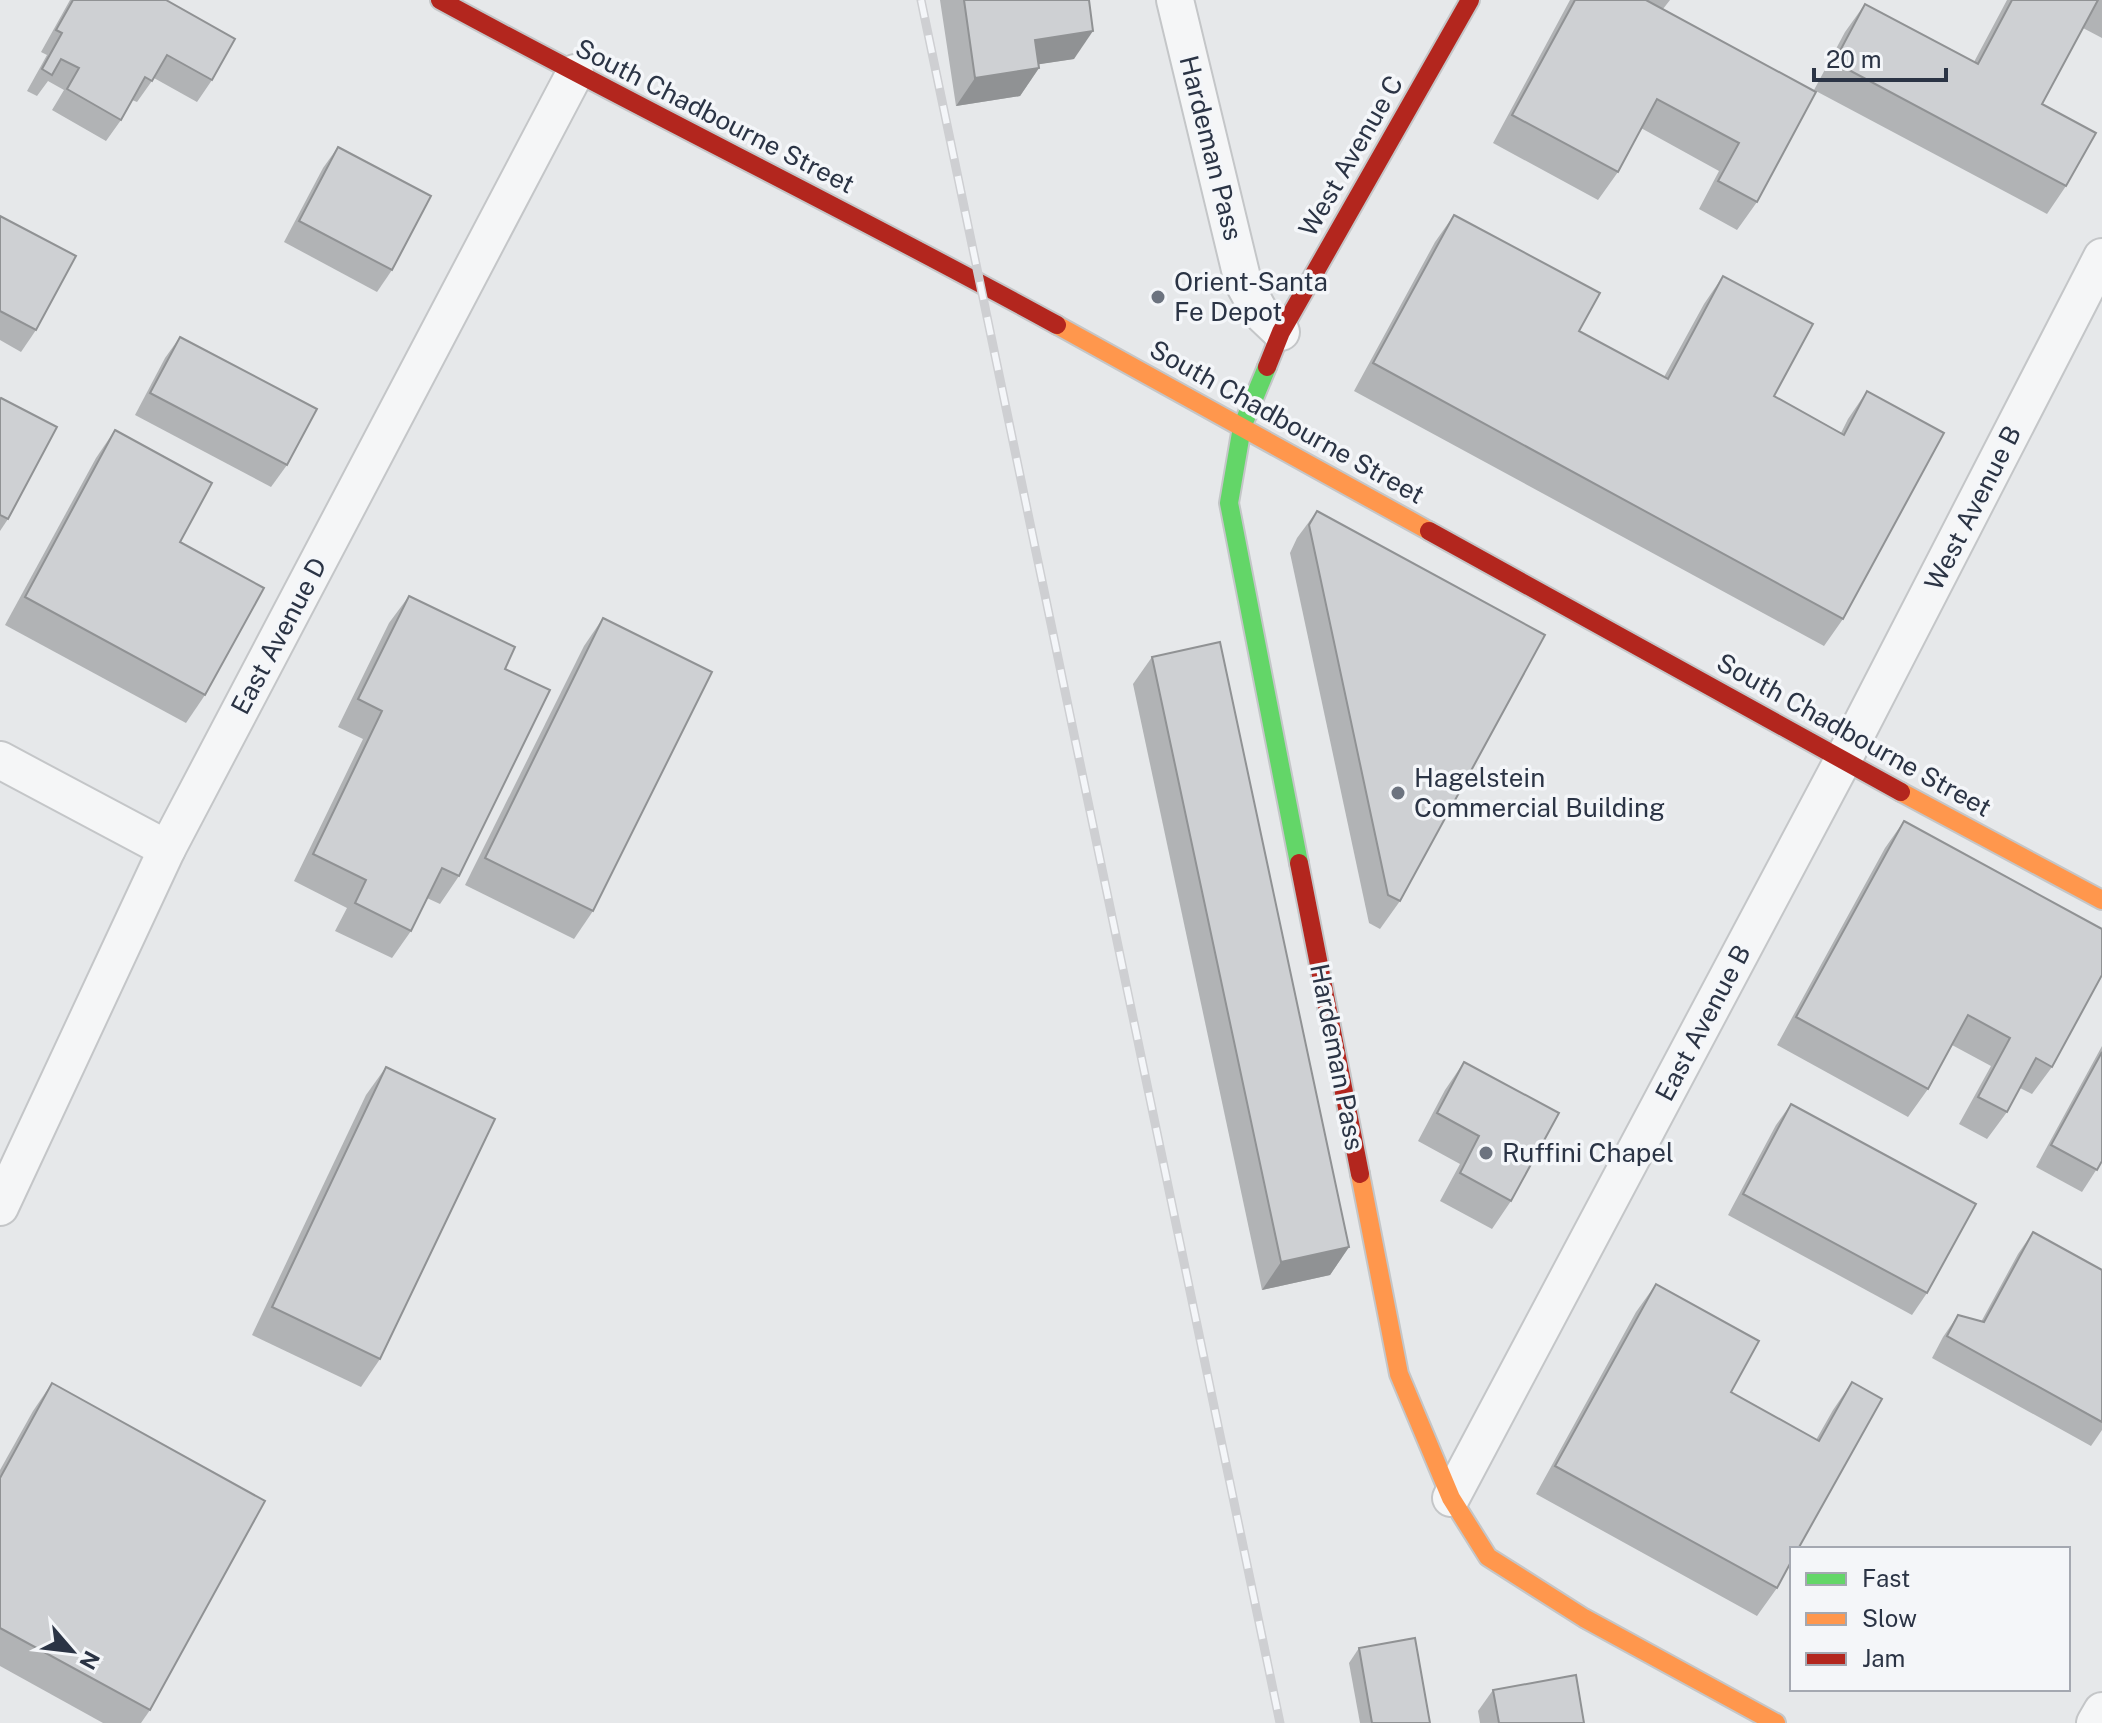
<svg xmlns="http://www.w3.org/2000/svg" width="2102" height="1723" font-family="'Public Sans',sans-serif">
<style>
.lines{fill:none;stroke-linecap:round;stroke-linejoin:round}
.street-casing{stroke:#c4c6c8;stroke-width:40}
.fast-casing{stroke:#c4c6c8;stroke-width:22}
.slow-casing{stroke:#c4c6c8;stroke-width:22}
.jam-casing{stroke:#c4c6c8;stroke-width:22}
.street{stroke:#f5f6f7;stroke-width:36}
.fast{stroke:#63d668;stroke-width:18}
.slow{stroke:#ff974d;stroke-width:18}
.jam{stroke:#b3261e;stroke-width:18}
.rail-casing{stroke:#cecfd2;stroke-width:9}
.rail{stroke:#f4f6f9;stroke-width:6;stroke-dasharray:18;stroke-linecap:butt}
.wall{fill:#b1b3b5}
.shaded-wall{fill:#909294}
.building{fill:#ced0d3;stroke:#909294;stroke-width:2}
.poi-dot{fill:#6c737f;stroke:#f4f6f9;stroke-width:3}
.labels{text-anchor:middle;stroke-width:7;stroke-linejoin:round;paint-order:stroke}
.street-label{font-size:26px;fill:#2b3445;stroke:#f4f6f9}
.poi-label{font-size:26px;fill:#2b3445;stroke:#f4f6f9;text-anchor:start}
</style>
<rect width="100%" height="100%" fill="#e6e8ea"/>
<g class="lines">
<defs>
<g id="street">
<path d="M1175 0 1243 282 1259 311 1281 332"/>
<path d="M0 760 167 849"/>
<path d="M0 1207 167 849 575 73"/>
<path d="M1451 1498 1843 760 2102 257"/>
<path d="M2095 1723 2102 1711"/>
</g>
<path id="fast" d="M1267 367 1242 427 1229 503 1299 863"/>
<g id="slow">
<path d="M1057 325 1429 531"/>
<path d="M1901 792 2102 900"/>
<path d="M1360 1174 1399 1374 1451 1498 1488 1557 1584 1618 1776 1723"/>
</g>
<g id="jam">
<path d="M440 0C644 111 853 213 1057 325"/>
<path d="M1267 367 1281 332 1470 0"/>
<path d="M1429 531 1901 792"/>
<path d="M1299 863 1360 1174"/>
</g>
</defs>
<use href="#street" class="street-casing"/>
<use href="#fast" class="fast-casing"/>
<use href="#slow" class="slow-casing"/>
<use href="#jam" class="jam-casing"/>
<use href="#street" class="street"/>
<use href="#fast" class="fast"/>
<use href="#slow" class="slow"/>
<use href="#jam" class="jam"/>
<defs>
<path id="rail" d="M921 0 1280 1723"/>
</defs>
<use href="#rail" class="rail-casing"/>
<use href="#rail" class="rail"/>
</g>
<g class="wall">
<path d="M70 0H166L212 80 197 102 154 78 137 102 132 100 121 120 106 141 52 110 64 90 48 81 37 96 27 91 47 55 41 52Z"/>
<path d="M940 0H1089L1074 59 1039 64V68L1020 96 956 106Z"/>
<path d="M1570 0H1670L1663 9 1816 92 1757 202 1737 230 1699 209 1719 171 1641 128 1618 172 1598 200 1493 143Z"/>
<path d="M2007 0H2102V38L2083 28 2042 104 2066 186 2047 214 1814 90 1845 32 1865 4 1974 62Z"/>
<path d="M338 147 392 270 377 292 284 242 323 168Z"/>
<path d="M1454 215 1579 331 1664 377 1704 304 1723 276 1774 396 1841 433 1848 419 1867 391 1843 619 1824 646 1354 391 1435 242Z"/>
<path d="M0 216 36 330 21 352 0 340Z"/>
<path d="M180 337 287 465 271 487 135 415 165 358Z"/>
<path d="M0 399 8 519 0 531Z"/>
<path d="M115 430 180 542 205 695 186 723 5 625 96 458Z"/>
<path d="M1317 511 1400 901 1380 929 1369 923 1290 553 1297 538Z"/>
<path d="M409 596 505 669 459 876 440 904 427 898 411 931 392 958 335 931 347 908 294 881 363 739 338 727 389 623Z"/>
<path d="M603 618 593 911 574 939 465 885 584 646Z"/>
<path d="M1152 657 1349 1247 1330 1275 1262 1290 1133 684Z"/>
<path d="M1904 821 2052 1067 2032 1094 2020 1088 2007 1112 1987 1139 1959 1124 1991 1066 1952 1045 1928 1089 1908 1117 1777 1045 1885 848Z"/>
<path d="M2102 1046V1161L2082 1192 2036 1167Z"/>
<path d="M1464 1062 1511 1201 1492 1229 1440 1201 1460 1164 1418 1141 1445 1090Z"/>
<path d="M386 1067 380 1359 361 1387 252 1335 366 1095Z"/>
<path d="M1791 1104 1927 1293 1912 1315 1728 1215 1776 1125Z"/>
<path d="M2033 1232 2102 1270V1430L2091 1446 1932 1358 1943 1337 1958 1315 1981 1322 2018 1254Z"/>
<path d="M1656 1284 1731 1392 1816 1440 1833 1410 1852 1382 1777 1588 1757 1616 1536 1494 1636 1312Z"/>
<path d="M52 1383 150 1710 141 1723H103L0 1666V1470L33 1411Z"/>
<path d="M1359 1648 1430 1723H1360L1349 1663Z"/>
<path d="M1493 1690 1584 1723H1480L1478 1711Z"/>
</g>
<g class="shaded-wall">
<path d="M1093 31 1074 59 1015 68 1035 40Z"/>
<path d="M1039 68 1020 96 956 106 975 78Z"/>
<path d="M1349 1247 1330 1275 1262 1290 1281 1262Z"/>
</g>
<g class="building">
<path d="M73 0H166L235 39 212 80 167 55 152 81 145 77 121 120 67 89 79 68 61 59 52 75 42 69 62 33 56 30Z"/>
<path d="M964 0H1089L1093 31 1035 40 1039 68 975 78Z"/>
<path d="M1575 0H1646L1816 92 1757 202 1718 181 1739 143 1657 99 1618 172 1512 115Z"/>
<path d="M2012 0H2098L2042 104 2096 133 2066 186 1834 62 1865 4 1978 64Z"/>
<path d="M338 147 431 196 392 270 299 221Z"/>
<path d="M1454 215 1600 293 1579 331 1668 379 1723 276 1813 324 1774 396 1844 435 1867 391 1944 433 1843 619 1373 363Z"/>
<path d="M0 216 76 256 36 330 0 311Z"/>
<path d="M180 337 317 409 287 465 150 393Z"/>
<path d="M1 398 57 427 8 519 0 515V399Z"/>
<path d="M115 430 212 483 180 542 264 588 205 695 25 597Z"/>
<path d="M1317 511 1545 635 1400 901 1388 895 1309 525Z"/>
<path d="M409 596 515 647 505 669 550 690 459 876 442 868 411 931 355 903 366 880 313 854 382 711 358 699Z"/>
<path d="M603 618 712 672 593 911 485 858Z"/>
<path d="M1220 642 1349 1247 1281 1262 1152 657Z"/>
<path d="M1904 821 2102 929V975L2052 1067 2036 1058 2007 1112 1978 1097 2010 1038 1968 1015 1928 1089 1796 1017Z"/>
<path d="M2102 1052V1161L2097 1170 2051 1145Z"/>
<path d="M1464 1062 1559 1113 1511 1201 1460 1173 1479 1136 1437 1113Z"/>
<path d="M386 1067 495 1119 380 1359 272 1307Z"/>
<path d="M1791 1104 1976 1204 1927 1293 1743 1194Z"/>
<path d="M2033 1232 2102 1270V1422L1947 1336 1958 1315 1984 1322Z"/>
<path d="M1656 1284 1759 1341 1731 1392 1819 1441 1852 1382 1882 1399 1798 1549H1792V1560L1777 1588 1555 1466Z"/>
<path d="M52 1383 265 1501 150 1710 0 1628V1478Z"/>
<path d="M1415 1638 1430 1723H1372L1359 1648Z"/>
<path d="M1576 1675 1584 1723H1499L1493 1690Z"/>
</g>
<g class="poi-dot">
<circle cx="1158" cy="297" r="8"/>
<circle cx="1398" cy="793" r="8"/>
<circle cx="1486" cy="1153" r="8"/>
</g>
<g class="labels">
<g class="street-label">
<text transform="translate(715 116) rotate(27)" y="9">South Chadbourne Street</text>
<text transform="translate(1211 148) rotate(76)" y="9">Hardeman Pass</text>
<text transform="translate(1351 156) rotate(-60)" y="9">West Avenue C</text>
<text transform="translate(1287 422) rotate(29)" y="9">South Chadbourne Street</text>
<text transform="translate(1973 508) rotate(-63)" y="9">West Avenue B</text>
<text transform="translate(279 636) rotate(-62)" y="9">East Avenue D</text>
<text transform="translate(1854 735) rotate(29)" y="9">South Chadbourne Street</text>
<text transform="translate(1703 1023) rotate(-62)" y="9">East Avenue B</text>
<text transform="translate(1337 1057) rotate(79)" y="9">Hardeman Pass</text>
</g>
<g class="poi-label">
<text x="1174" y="291">Orient-Santa<tspan x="1174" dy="30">Fe Depot</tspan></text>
<text x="1414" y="787">Hagelstein<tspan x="1414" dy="30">Commercial Building</tspan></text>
<text x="1502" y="1162">Ruffini Chapel</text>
</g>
</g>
<rect x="1790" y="1547" width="280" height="144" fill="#f4f6f9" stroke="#a4a8b1" stroke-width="2"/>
<rect x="1806" y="1573" width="40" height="12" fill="#63d668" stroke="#a4a8b1" stroke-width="2"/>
<text x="1862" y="1587" font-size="24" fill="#2b3445">Fast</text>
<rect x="1806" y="1613" width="40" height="12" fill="#ff974d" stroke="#a4a8b1" stroke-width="2"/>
<text x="1862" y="1627" font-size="24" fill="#2b3445">Slow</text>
<rect x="1806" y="1653" width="40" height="12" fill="#b3261e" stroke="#a4a8b1" stroke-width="2"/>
<text x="1862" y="1667" font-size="24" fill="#2b3445">Jam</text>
<g transform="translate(72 1651) rotate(118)" stroke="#f4f6f9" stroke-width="6" paint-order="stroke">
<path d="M0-6L14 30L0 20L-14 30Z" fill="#2b3445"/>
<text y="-12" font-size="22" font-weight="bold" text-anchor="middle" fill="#2b3445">N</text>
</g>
<path d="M1814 68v12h132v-12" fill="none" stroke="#2b3445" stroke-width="4"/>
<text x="1826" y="68" font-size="24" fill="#2b3445" stroke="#f4f6f9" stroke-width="6" paint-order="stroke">20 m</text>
</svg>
